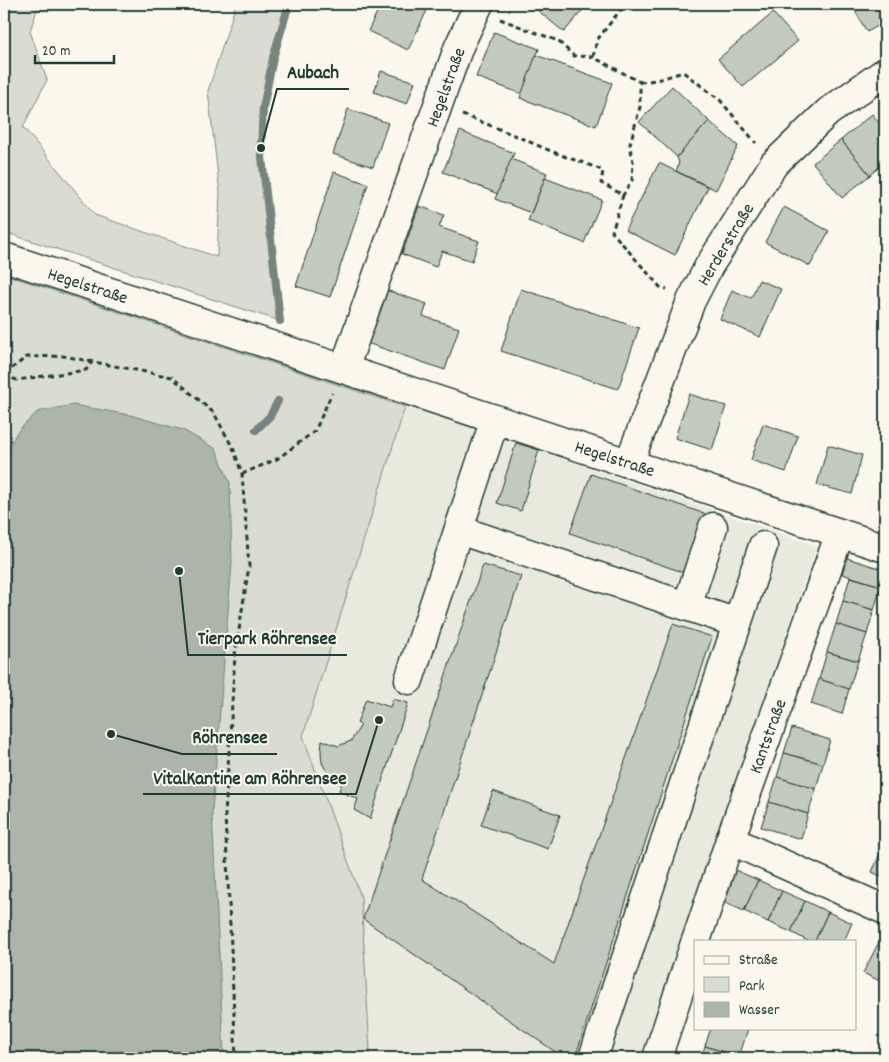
<svg xmlns="http://www.w3.org/2000/svg" width="889" height="1062" font-family="Dekko,sans-serif">
<style>
.built{fill:#eae9de}
.green{fill:#dbdcd1;stroke:#7d8c82}
.water{fill:#adb4aa;stroke:#74847b}
.lines{fill:none;stroke-linecap:round;stroke-linejoin:round}
.stream{stroke:#74847b;stroke-width:8}
.building{fill:#c4c9be;stroke:#1f3d34}
.minor-casing{stroke:#1f3d34;stroke-width:31}
.path{stroke:#1f3d34;stroke-width:3;stroke-dasharray:5 4;stroke-linecap:butt}
.minor{stroke:#fbf7ec;stroke-width:28}
.labels{text-anchor:middle;stroke-width:4;stroke-linejoin:round;paint-order:stroke}
.street-label{font-size:18px;fill:#1f3d34;stroke:#fbf7ec}
.leader{fill:none;stroke:#1f3d34;stroke-width:2}
.callout-dot{fill:#1f3d34;stroke:#fbf7ec;stroke-width:2}
.callout-label{font-size:19px;text-anchor:middle;font-weight:bold;fill:#1f3d34;stroke:#fbf7ec;stroke-width:4;stroke-linejoin:round;paint-order:stroke}
</style>
<rect width="100%" height="100%" fill="#fbf7ec"/>
<filter id="ink" filterUnits="userSpaceOnUse"><feTurbulence type="fractalNoise" baseFrequency=".02" numOctaves="2"/><feDisplacementMap in="SourceGraphic" scale="10" xChannelSelector="R" yChannelSelector="G"/><feConvolveMatrix kernelMatrix="1 2 1 2 8 2 1 2 1" color-interpolation-filters="sRGB"/></filter>
<g filter="url(#ink)">
<path class="built" d="M405 407 539 450 817 546 641 1058H368L370 1051 303 736Z"/>
<g class="green">
<path d="M4 4H39L30 31 47 80 23 127 95 215 217 257 220 193 208 91 236 4H289L273 58 263 108 261 148 280 321 4 232Z"/>
<path d="M4 274 405 407 303 736 361 897 370 1051 368 1058H4Z"/>
</g>
<path class="water" d="M73 405 130 415 183 430 216 449 230 483 232 563 212 811 224 1058H4V456L17 432 37 412Z"/>
<g class="lines">
<g class="stream">
<path d="M280 321 261 148 263 108 273 58 289 4"/>
<path d="M256 430 270 416 278 401"/>
</g>
</g>
<g class="building">
<path d="M381 4H430L408 50 368 31Z"/>
<path d="M540 4H588L564 32 536 9Z"/>
<path d="M851 4H885V22L867 32Z"/>
<path d="M773 13 798 41 743 87 718 59Z"/>
<path d="M494 32 539 49 522 94 476 77Z"/>
<path d="M536 55 612 83 596 126 520 98Z"/>
<path d="M381 71 415 82 407 104 374 92Z"/>
<path d="M672 86 709 121 677 157 639 122Z"/>
<path d="M348 109 388 123 373 167 333 154Z"/>
<path d="M872 114 885 130V162L870 175 841 140Z"/>
<path d="M709 121 738 146 716 190 676 171 679 163 677 157Z"/>
<path d="M460 131 514 153 498 194 443 172Z"/>
<path d="M841 140 870 175 842 198 813 163Z"/>
<path d="M511 159 547 173 531 213 495 199Z"/>
<path d="M659 163 708 187 675 255 625 230Z"/>
<path d="M334 172 368 184 330 297 296 286Z"/>
<path d="M545 178 602 200 584 243 528 221Z"/>
<path d="M419 206 444 215 439 227 479 241 472 261 442 251 436 267 402 254Z"/>
<path d="M784 207 829 231 810 266 765 242Z"/>
<path d="M759 280 781 289 760 337 720 319 732 290 751 298Z"/>
<path d="M521 289 639 328 618 389 501 351Z"/>
<path d="M386 290 427 304 423 316 459 328 445 370 367 343Z"/>
<path d="M689 394 726 406 712 450 675 438Z"/>
<path d="M763 424 798 436 786 472 751 460Z"/>
<path d="M516 443 539 450 521 511 497 503Z"/>
<path d="M828 445 862 455 852 494 817 485Z"/>
<path d="M591 474 705 514 685 573 570 533Z"/>
<path d="M847 558 885 570 881 586 842 574Z"/>
<path d="M483 565 521 576 422 879 554 964 673 624 712 637 575 1058H564L363 919Z"/>
<path d="M850 577 881 586 874 610 843 601Z"/>
<path d="M843 601 874 610 867 634 836 624Z"/>
<path d="M836 624 867 634 858 661 827 652Z"/>
<path d="M827 652 858 661 849 689 819 679Z"/>
<path d="M819 679 849 689 842 714 811 704Z"/>
<path d="M366 699 390 707 393 699 408 703 370 819 354 810 358 799 339 791 342 782 328 773 322 763 321 752 322 740 338 746 351 741 361 725 357 723Z"/>
<path d="M792 728 830 740 823 764 784 753Z"/>
<path d="M784 753 823 764 816 789 777 777Z"/>
<path d="M777 777 816 789 808 814 769 802Z"/>
<path d="M493 791 560 815 548 849 481 825Z"/>
<path d="M769 802 808 814 801 839 761 827Z"/>
<path d="M885 842V878L872 872Z"/>
<path d="M735 870 758 880 744 911 721 901Z"/>
<path d="M758 880 782 891 768 922 744 911Z"/>
<path d="M782 891 805 901 791 932 768 922Z"/>
<path d="M805 901 828 912 815 941H808L791 932Z"/>
<path d="M828 912 852 923 844 941H815Z"/>
<path d="M879 942 885 946 884 983 863 973Z"/>
<path d="M711 1028 748 1029 739 1057 705 1046Z"/>
<path d="M705 1046 739 1057 701 1058Z"/>
</g>
<g class="lines">
<defs>
<g id="minor">
<path d="M4 257 885 548"/>
<path d="M344 369 459 46 479 4"/>
<path d="M629 463 691 301 709 266 774 164 828 112 885 72"/>
<path d="M459 530 737 623"/>
<path d="M687 606 713 527"/>
<path d="M409 680 495 419"/>
<path d="M730 840 885 910"/>
<path d="M696 941 730 840 840 533"/>
<path d="M593 1058 763 546"/>
<path d="M657 1058 695 943"/>
</g>
</defs>
<use href="#minor" class="minor-casing"/>
<g class="path">
<path d="M500 19 558 41 574 56 593 57 640 82V107L630 144 633 162 632 181 623 195"/>
<path d="M593 57 597 40 625 4"/>
<path d="M640 82 657 80 683 72 720 100 756 143"/>
<path d="M462 115C495 126 524 140 556 153 572 160 588 163 603 171L601 183 623 195 612 232 660 287 667 289"/>
<path d="M4 374 27 357 63 356 172 377 214 413 234 450 242 474 249 566 235 655 225 815 236 1058"/>
<path d="M4 376 17 380 86 370 92 362"/>
<path d="M242 474 277 459 315 431 332 393"/>
</g>
<use href="#minor" class="minor"/>
</g>
</g>
<g class="labels">
<g class="street-label">
<text transform="translate(445 87) rotate(-70)" y="6">Hegelstraße</text>
<text transform="translate(725 244) rotate(-59)" y="6">Herderstraße</text>
<text transform="translate(88 285) rotate(18)" y="6">Hegelstraße</text>
<text transform="translate(615 458) rotate(18)" y="6">Hegelstraße</text>
<text transform="translate(767 736) rotate(-70)" y="6">Kantstraße</text>
</g>
</g>
<path class="leader" d="M261 148L277 89H349M179 571L188 655H347M111 734L182 754H277M379 720L356 794H143"/>
<g class="callout-dot">
<circle cx="261" cy="148" r="5"/>
<circle cx="179" cy="571" r="5"/>
<circle cx="111" cy="734" r="5"/>
<circle cx="379" cy="720" r="5"/>
</g>
<g class="callout-label">
<text x="313" y="78">Aubach</text>
<text x="267" y="644">Tierpark Röhrensee</text>
<text x="230" y="743">Röhrensee</text>
<text x="250" y="784">VitalKantine am Röhrensee</text>
</g>
<rect width="889" height="1062" fill="none" stroke="#fbf7ec" stroke-width="20"/>
<rect x="10" y="10" width="869" height="1042" fill="none" stroke="#1f3d34" stroke-width="2" filter="url(#ink)"/>
<rect x="694" y="940" width="162" height="90" fill="#fbf7ec" stroke="#a3ada2"/>
<rect x="704" y="956" width="25" height="8" fill="#fbf7ec" stroke="#a3ada2"/>
<text x="739" y="964" font-size="15" fill="#1f3d34">Straße</text>
<rect x="704" y="977" width="25" height="15" fill="#dbdcd1" stroke="#a3ada2"/>
<text x="739" y="990" font-size="15" fill="#1f3d34">Park</text>
<rect x="704" y="1002" width="25" height="15" fill="#adb4aa" stroke="#a3ada2"/>
<text x="739" y="1014" font-size="15" fill="#1f3d34">Wasser</text>
<path d="M35 55v8h79v-8" fill="none" stroke="#1f3d34" stroke-width="2.5"/>
<text x="42" y="55" font-size="15" fill="#1f3d34" stroke="#fbf7ec" stroke-width="4" paint-order="stroke">20 m</text>
</svg>
